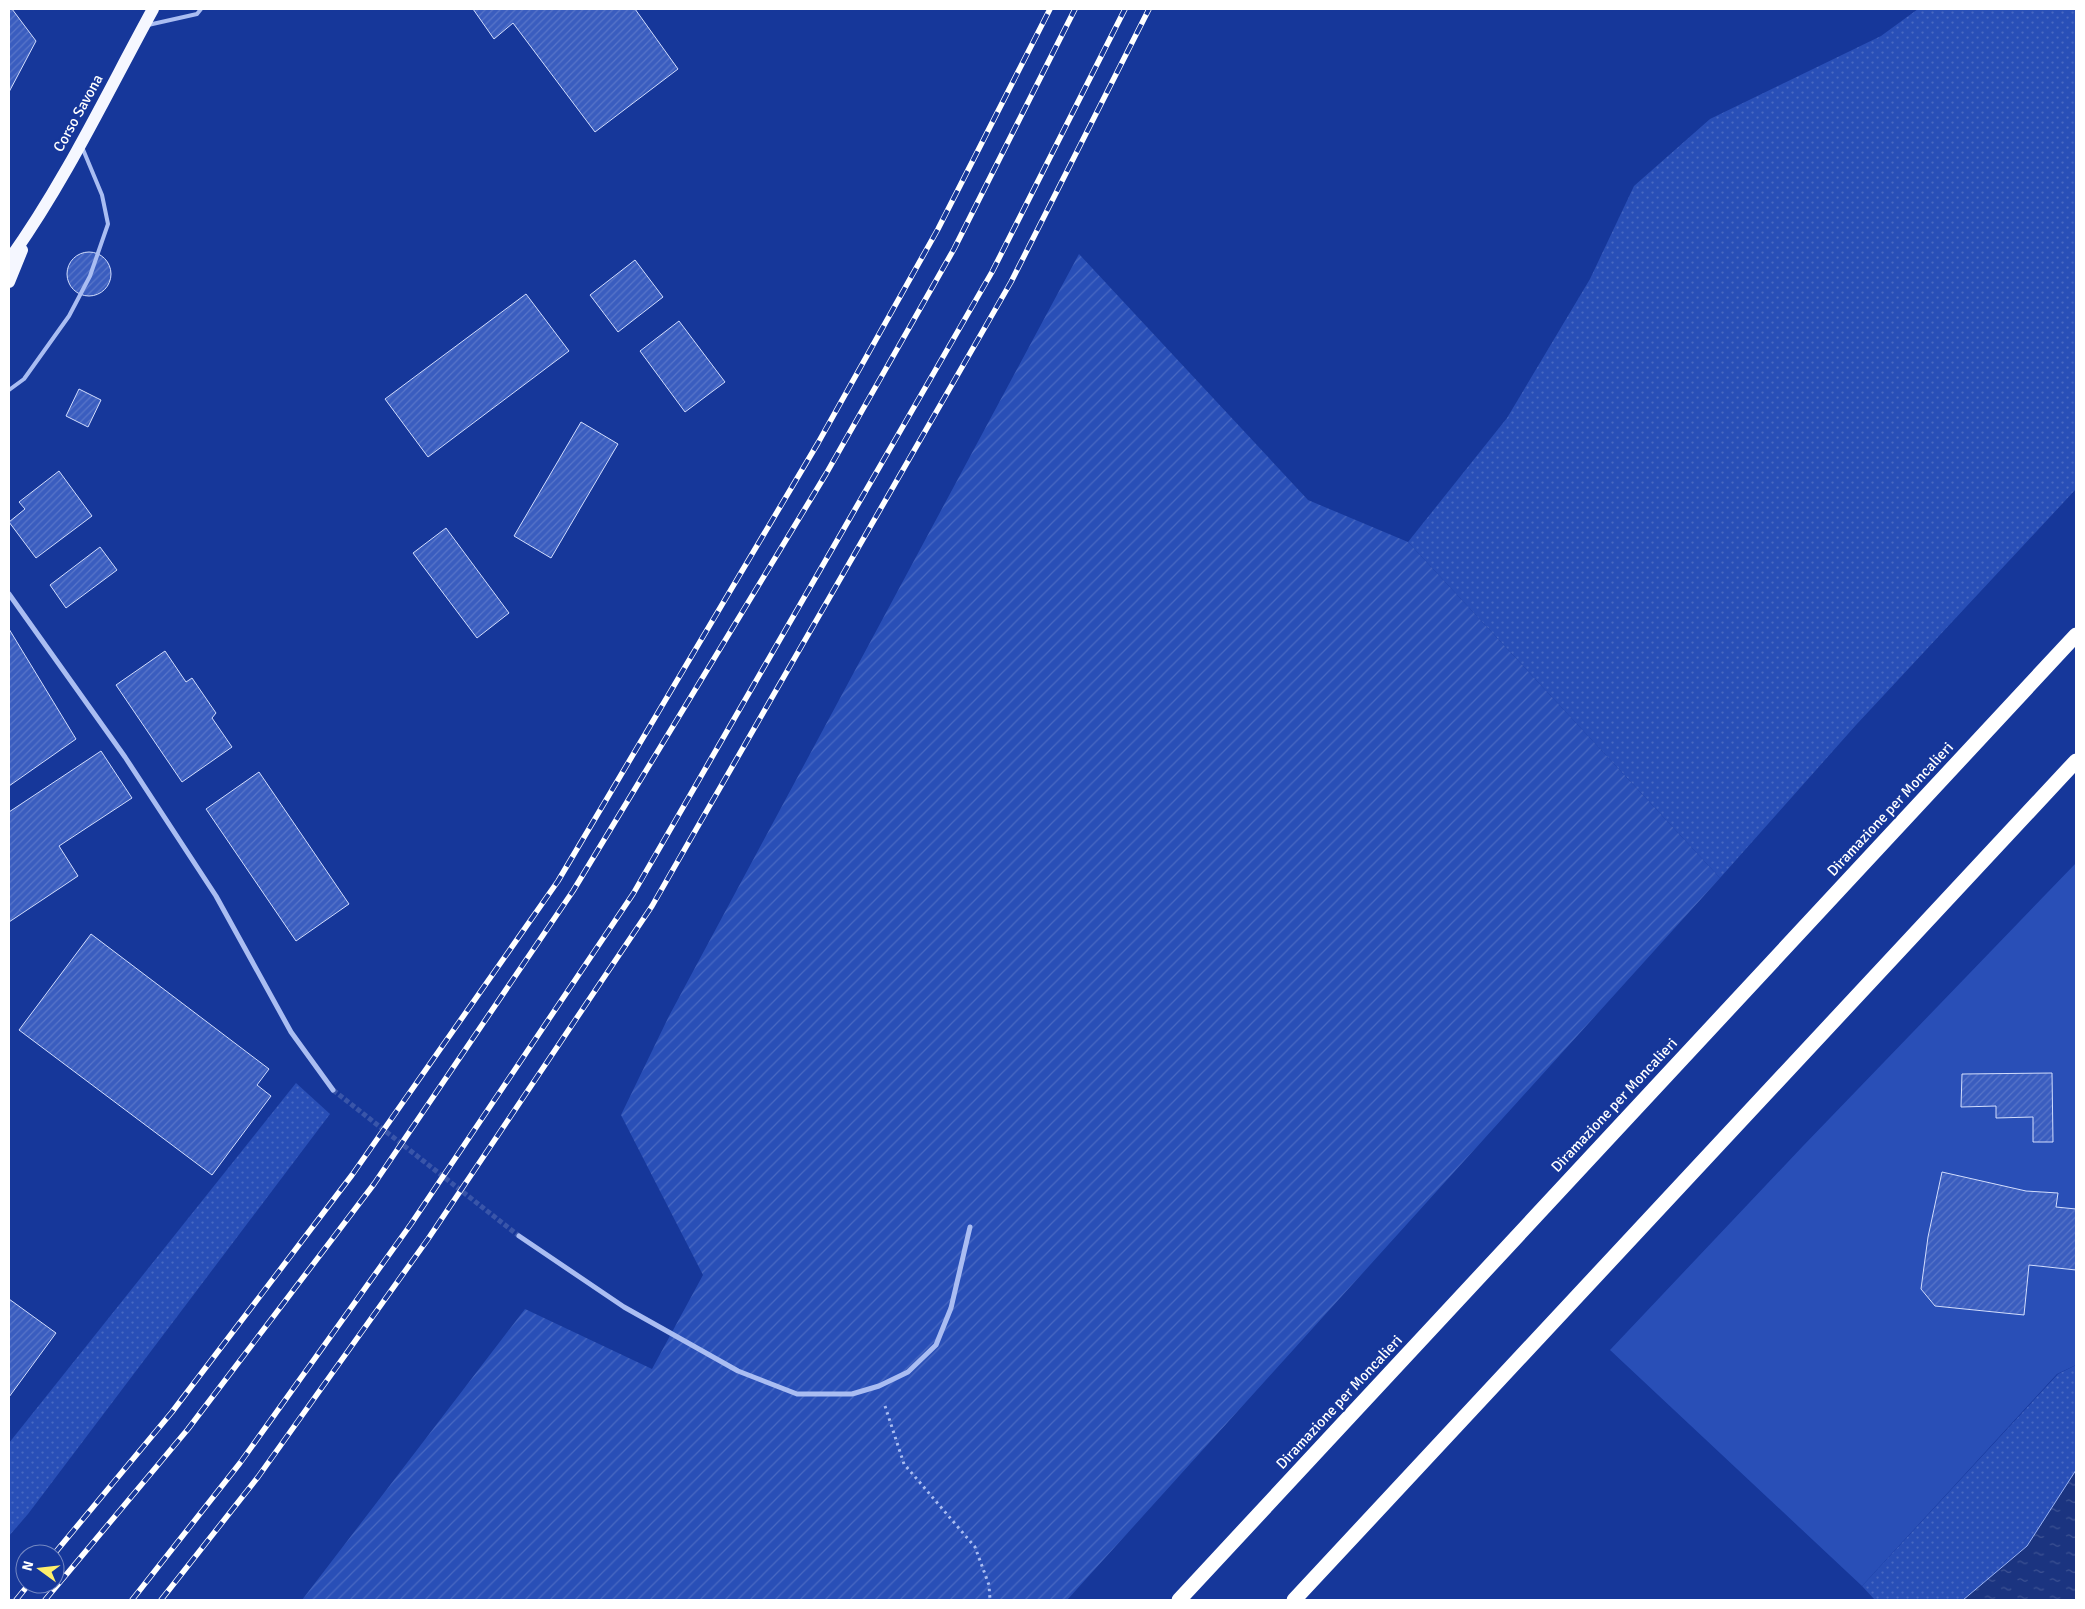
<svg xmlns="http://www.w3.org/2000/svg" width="2085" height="1609" font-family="Signika,sans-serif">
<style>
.grass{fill:url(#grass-dots)}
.garden{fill:url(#garden-furrows)}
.pitch{fill:#294fb7}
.water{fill:url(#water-ripples);stroke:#9cb5f5}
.building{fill:url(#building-hatch);stroke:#d2ddfd}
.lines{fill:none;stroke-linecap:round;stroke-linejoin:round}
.street-tunnel{stroke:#3955a9;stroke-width:5;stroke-dasharray:5 2.5;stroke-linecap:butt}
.path{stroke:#aabdf2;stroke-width:3;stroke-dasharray:2.5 4;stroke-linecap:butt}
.lane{stroke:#aabdf2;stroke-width:4}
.street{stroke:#aabdf2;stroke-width:5}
.primary{stroke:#f5f7ff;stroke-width:12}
.highway{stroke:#fff;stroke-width:15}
.rail-casing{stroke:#fff;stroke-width:5.5}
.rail{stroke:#16379a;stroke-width:4;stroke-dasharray:11;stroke-linecap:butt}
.labels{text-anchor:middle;stroke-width:4.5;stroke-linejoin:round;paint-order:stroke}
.street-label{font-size:15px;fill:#fff;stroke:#16379a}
</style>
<defs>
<pattern id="grass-dots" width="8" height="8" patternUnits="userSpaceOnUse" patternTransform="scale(1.25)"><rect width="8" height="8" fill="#294fb7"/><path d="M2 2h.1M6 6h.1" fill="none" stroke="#4969c2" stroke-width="1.8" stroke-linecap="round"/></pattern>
<pattern id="garden-furrows" width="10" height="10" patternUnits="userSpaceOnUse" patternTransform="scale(1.25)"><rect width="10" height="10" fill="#294fb7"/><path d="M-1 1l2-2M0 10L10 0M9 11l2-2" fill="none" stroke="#4969c2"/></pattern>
<pattern id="water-ripples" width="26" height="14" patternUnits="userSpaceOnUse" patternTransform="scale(1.25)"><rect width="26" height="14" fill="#1b3480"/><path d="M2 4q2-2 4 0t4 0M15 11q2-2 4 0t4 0" fill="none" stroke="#3d5293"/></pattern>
<pattern id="building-hatch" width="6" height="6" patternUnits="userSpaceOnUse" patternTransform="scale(1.25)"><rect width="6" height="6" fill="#3a5dbf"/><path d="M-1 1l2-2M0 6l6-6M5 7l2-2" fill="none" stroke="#5875c9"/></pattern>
</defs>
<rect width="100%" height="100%" fill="#16379a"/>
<g class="grass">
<path d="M1918 9H2076V489L1856 725 1720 878 1408 542 1507 418 1590 279 1634 186 1710 119 1881 36Z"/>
<path d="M296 1083 330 1114 28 1514 9 1536V1443Z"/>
<path d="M2076 1365V1470L2027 1546 1963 1600H1875L1862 1586 2058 1374Z"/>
</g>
<path class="garden" d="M1079 254 1308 500 1408 542 1720 878 1067 1600H302L525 1309 652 1369 703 1275 621 1115 669 1016Z"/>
<path class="pitch" d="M2076 863V1365L2057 1374 1862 1586 1610 1350 1803 1146Z"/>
<path class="water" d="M2076 1470V1600H1963L2027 1546Z"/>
<g class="building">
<path d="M9 9H12L36 41 9 92Z"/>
<path d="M473 9H635L678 69 595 132 513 23 494 39Z"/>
<circle cx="89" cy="274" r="22"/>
<path d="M635 260 663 297 618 332 590 295Z"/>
<path d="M526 294 569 351 428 457 385 399Z"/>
<path d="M679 321 725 382 685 412 640 351Z"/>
<path d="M79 389 101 400 88 427 66 416Z"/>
<path d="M581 422 618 444 551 558 514 536Z"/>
<path d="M59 471 92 516 36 558 9 522 25 509 19 502Z"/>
<path d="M446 528 509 613 477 638 413 553Z"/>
<path d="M100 547 117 570 66 608 50 585Z"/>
<path d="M9 629 76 739 9 786Z"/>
<path d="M165 651 186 682 192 678 216 713 212 718 232 747 182 782 116 685Z"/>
<path d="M101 751 132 798 59 846 78 876 9 922V812Z"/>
<path d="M259 772 349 904 296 941 206 809Z"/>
<path d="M91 934 269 1069 257 1085 271 1096 212 1175 19 1030Z"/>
<path d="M2052 1073 2053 1142H2033V1117L1996 1118V1106L1961 1107 1962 1074Z"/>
<path d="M1942 1172 2026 1191 2058 1193 2056 1207 2076 1209V1270L2029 1265 2024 1315 1935 1306 1921 1289 1928 1237Z"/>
<path d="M9 1299 56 1333 9 1397Z"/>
</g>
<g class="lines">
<path class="street-tunnel" d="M333 1090 519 1236"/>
<path class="path" d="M885 1406 904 1464 975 1547 989 1585 990 1600"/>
<g class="lane">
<path d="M148 25 197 14 201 9"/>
<path d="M9 390 24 379 69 316 90 276 108 224 102 195 82 147"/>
</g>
<g class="street">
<path d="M9 594 125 757 216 896 291 1032 333 1090"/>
<path d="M519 1236 624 1307 738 1371 797 1394H852L879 1386 908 1372 936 1345 951 1308 970 1227"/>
</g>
<g class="primary">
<path d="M9 260C65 182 107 93 153 9"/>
<path d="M9 282 22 250"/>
</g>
<g class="highway">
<path d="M1179 1600 2076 635"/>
<path d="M1294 1600 2076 761"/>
</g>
<defs>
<g id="rail">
<path d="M54 1554 172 1412 352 1175 558 881 818 443 938 229 1050 9"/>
<path d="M16 1600 29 1584"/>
<path d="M45 1600 188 1429 374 1184 573 891 826 474 954 249 1075 9"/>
<path d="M132 1600 240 1463 411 1224 633 894 992 272 1125 9"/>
<path d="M161 1600 258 1477 428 1239 652 906 1011 282 1149 9"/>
</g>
</defs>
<use href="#rail" class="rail-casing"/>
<use href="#rail" class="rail"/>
</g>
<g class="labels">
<g class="street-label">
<text transform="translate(78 113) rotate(-61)" y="5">Corso Savona</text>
<text transform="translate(1890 809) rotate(-47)" y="5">Diramazione per Moncalieri</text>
<text transform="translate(1614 1105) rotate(-47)" y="5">Diramazione per Moncalieri</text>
<text transform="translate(1339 1402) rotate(-47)" y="5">Diramazione per Moncalieri</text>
</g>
</g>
<rect width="2085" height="1609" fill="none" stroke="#ffffff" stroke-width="20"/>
<g transform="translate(40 1569) rotate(285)"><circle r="24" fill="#16379a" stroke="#7387c2"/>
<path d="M0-4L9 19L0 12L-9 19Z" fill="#ffef6b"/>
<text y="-8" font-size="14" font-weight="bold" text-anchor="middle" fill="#ffffff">N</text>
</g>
</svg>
